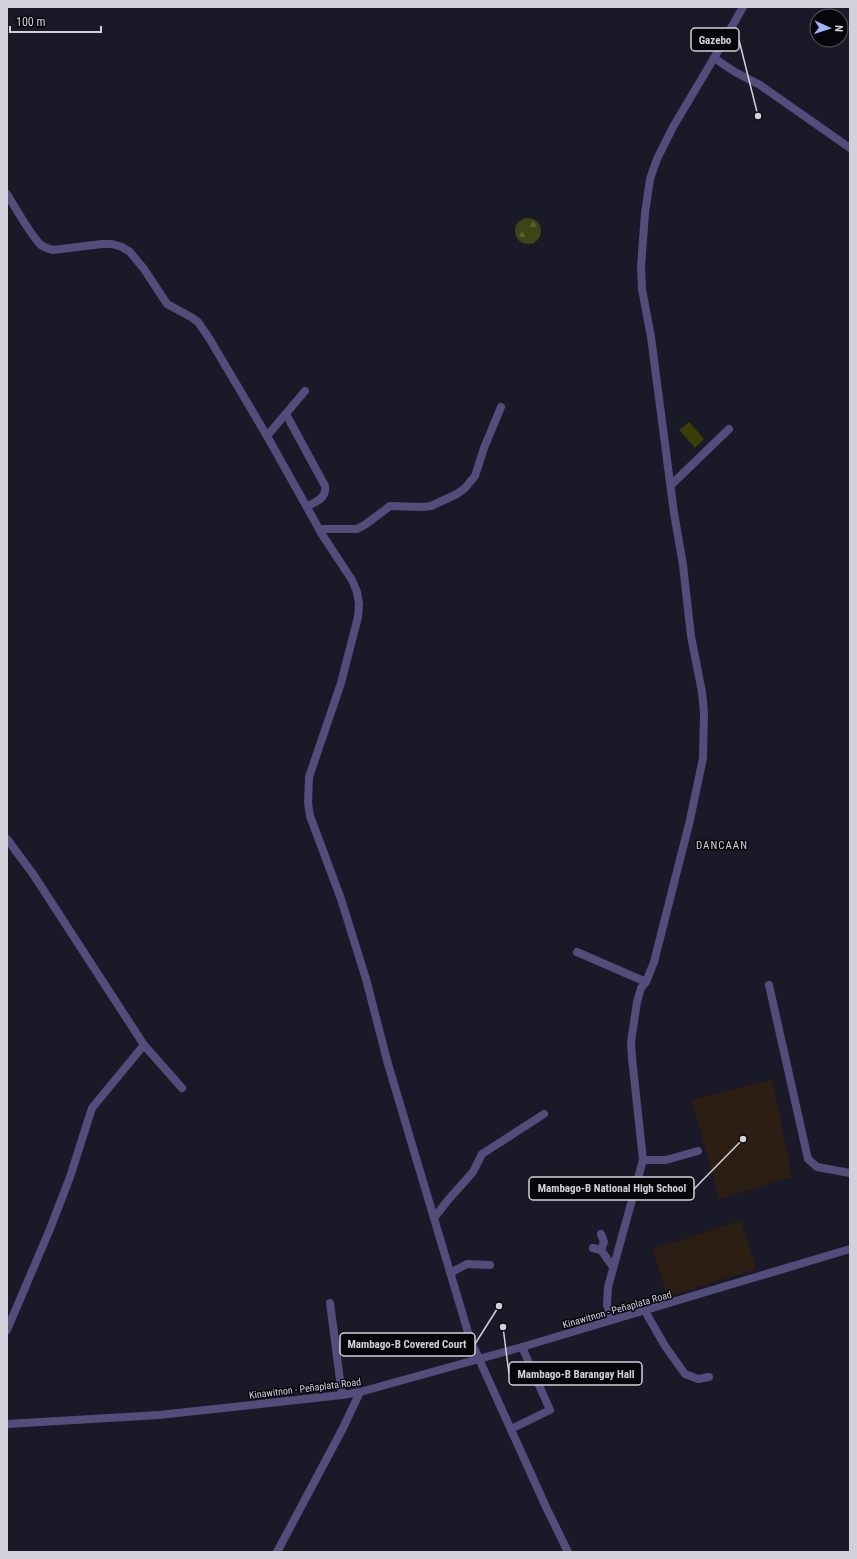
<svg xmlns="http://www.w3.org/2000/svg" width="857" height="1559" font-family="'Roboto Condensed',sans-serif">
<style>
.education{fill:#2d1e13}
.grass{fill:#393e03}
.forest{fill:url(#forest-firs)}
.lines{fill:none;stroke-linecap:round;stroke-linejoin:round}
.minor{stroke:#534d7c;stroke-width:8}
.labels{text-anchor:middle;stroke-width:3;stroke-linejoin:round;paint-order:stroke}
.street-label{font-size:10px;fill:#d1d1db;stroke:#06050a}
.neighbourhood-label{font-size:11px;letter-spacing:1px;fill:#d1d1db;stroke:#06050a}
.leader{fill:none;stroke:#d1d1db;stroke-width:1.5}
.callout-dot{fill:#d1d1db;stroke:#06050a;stroke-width:1.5}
.callout{fill:#06050a;stroke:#d1d1db;stroke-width:1.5}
.callout-label{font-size:11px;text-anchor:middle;font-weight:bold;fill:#d1d1db}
</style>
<defs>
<pattern id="forest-firs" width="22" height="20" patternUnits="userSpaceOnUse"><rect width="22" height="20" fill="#3f4416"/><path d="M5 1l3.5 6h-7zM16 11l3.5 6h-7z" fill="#5a5e37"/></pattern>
</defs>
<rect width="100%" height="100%" fill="#1a1927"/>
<g class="education">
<path d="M772 1080 792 1177 719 1199 692 1100Z"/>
<path d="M741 1221 756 1269 668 1297 653 1249Z"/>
</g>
<path class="grass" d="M689 422 704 439 695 448 679 430Z"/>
<circle class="forest" cx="528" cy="231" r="13"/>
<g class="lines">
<g class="minor">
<path d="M714 58 735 72 760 85 850 148"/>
<path d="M7 194C15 207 31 236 41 245 45 248 49 249 53 250L102 244H112L122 247 130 252 144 269 167 304 191 317 198 322 209 338 267 436 323 536 352 580 357 592 359 604 358 617 341 683 309 777 308 803 310 816 341 899 366 979 388 1064 470 1339 546 1507 568 1552"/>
<path d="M286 414 325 486C327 498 316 502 307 506"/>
<path d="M267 436 305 391"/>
<path d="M671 485 729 429"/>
<path d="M319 529H357L366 524 390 506 422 507 431 506 457 494 465 488 475 476 484 448 501 407"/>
<path d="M7 839 33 874 144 1045 182 1088"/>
<path d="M577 952 646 982"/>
<path d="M769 985 808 1159 817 1167 850 1173"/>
<path d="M643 1160H666L698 1151"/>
<path d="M434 1218 448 1200 473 1172 482 1154 544 1114"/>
<path d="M593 1248 601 1250 613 1267"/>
<path d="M601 1250 604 1242 601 1234"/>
<path d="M450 1273 467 1264 490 1265"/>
<path d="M330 1303 342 1395"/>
<path d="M645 1311 665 1346 685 1374 698 1379 709 1377"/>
<path d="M612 1320 607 1305 608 1287 643 1160 632 1058 631 1042 637 1002 641 988 646 982 654 962 690 820 703 758 704 713 702 692 691 636 683 565 674 513 651 337 642 289 641 267 645 213 650 179 657 159 673 127 714 58 743 7"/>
<path d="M7 1330 50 1229 70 1177 92 1108 144 1045"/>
<path d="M7 1424 159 1415 342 1395 360 1392 522 1347 850 1249"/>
<path d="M511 1429 550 1410 522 1347"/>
<path d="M277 1552 343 1428 360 1392"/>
</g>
</g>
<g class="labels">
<g class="street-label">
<text transform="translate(617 1309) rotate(-16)" y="4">Kinawitnon - Peñaplata Road</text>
<text transform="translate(305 1388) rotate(-7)" y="4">Kinawitnon - Peñaplata Road</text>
</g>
<g class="neighbourhood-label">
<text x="722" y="849">DANCAAN</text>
</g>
</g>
<path class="leader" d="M758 116L739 40M743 1139L694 1189M499 1306L475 1344M503 1327L509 1374"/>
<g class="callout-dot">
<circle cx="758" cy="116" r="4"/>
<circle cx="743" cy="1139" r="4"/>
<circle cx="499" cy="1306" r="4"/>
<circle cx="503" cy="1327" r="4"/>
</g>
<g class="callout">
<rect x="691" y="28" width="48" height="23" rx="4"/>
<rect x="529" y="1177" width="165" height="23" rx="4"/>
<rect x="340" y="1333" width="135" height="23" rx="4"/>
<rect x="509" y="1362" width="133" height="23" rx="4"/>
</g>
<g class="callout-label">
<text x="715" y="44">Gazebo</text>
<text x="612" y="1192">Mambago-B National High School</text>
<text x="407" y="1348">Mambago-B Covered Court</text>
<text x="576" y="1378">Mambago-B Barangay Hall</text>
</g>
<rect width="857" height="1559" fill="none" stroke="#d1d1db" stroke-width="16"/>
<g transform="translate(829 28) rotate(93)"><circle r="19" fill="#06050a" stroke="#57575e"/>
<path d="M0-3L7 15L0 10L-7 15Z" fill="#a0b3fd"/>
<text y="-6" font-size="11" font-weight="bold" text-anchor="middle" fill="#d1d1db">N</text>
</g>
<path d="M10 26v6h91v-6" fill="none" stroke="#d1d1db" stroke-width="2"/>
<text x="16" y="26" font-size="12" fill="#d1d1db" stroke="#06050a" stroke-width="3" paint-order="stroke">100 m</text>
</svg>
